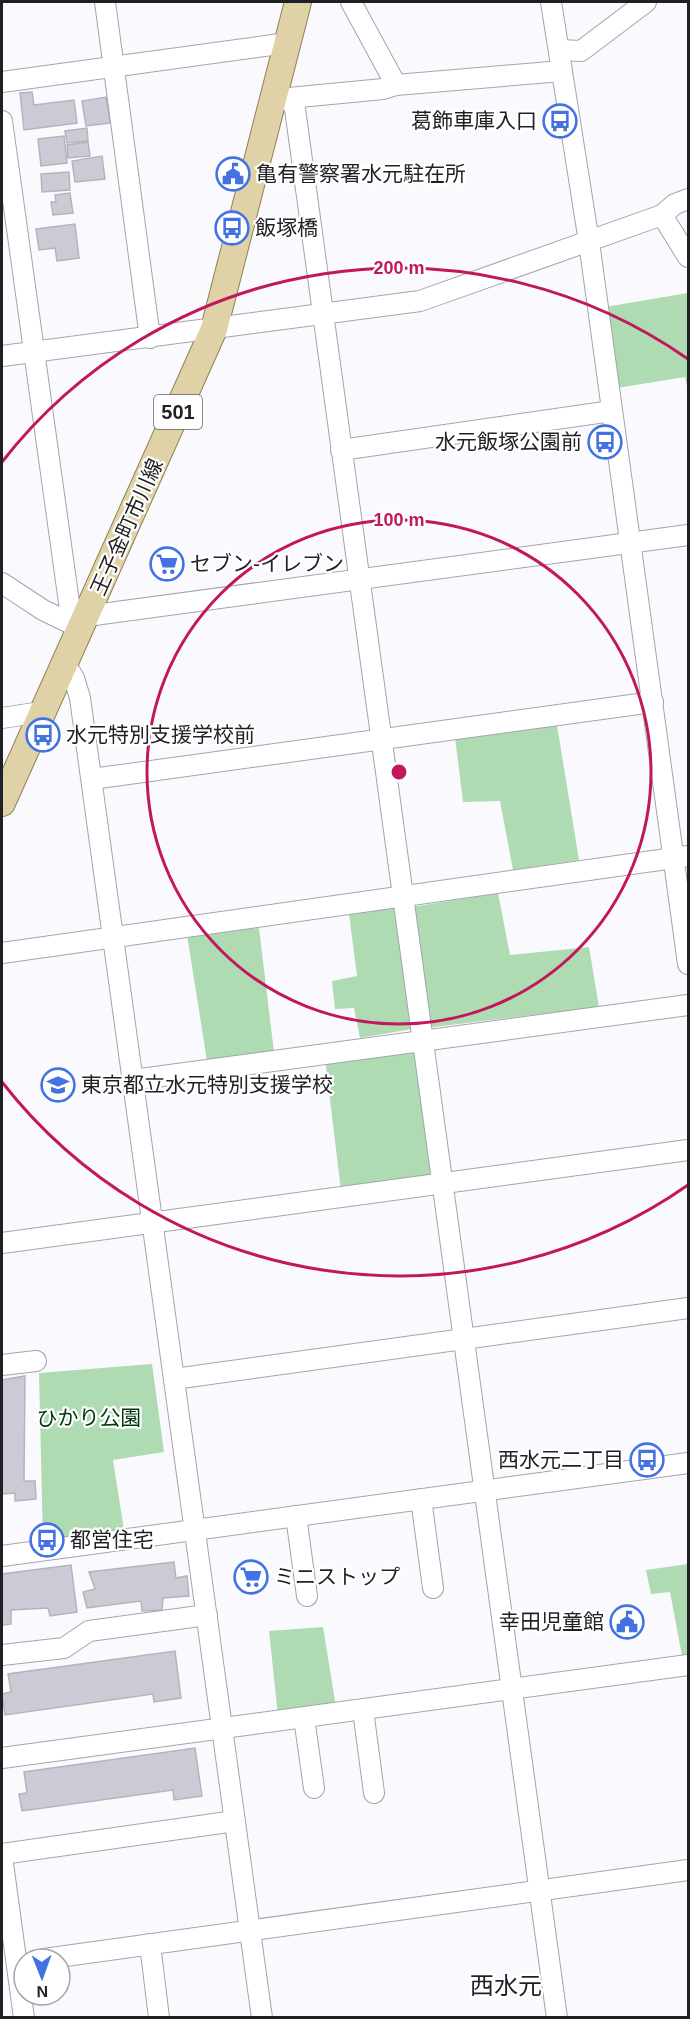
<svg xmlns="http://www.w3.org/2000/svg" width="690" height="2019" font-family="Arial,'Noto Sans JP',sans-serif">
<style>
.green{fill:#aedbb2}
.building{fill:#cccbd5;stroke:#b4b4bd;stroke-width:1.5}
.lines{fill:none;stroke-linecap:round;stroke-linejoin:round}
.minor-casing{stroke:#a4a4ad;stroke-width:22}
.major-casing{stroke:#908053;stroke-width:28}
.minor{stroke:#fff;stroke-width:20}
.major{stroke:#e0d2a7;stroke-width:26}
.ring{fill:none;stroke:#c2185b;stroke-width:3}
.labels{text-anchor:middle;stroke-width:4.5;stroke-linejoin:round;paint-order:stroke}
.shield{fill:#fff;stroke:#636265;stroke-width:1.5}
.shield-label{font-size:20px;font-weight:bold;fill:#201f23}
.poi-label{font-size:21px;fill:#201f23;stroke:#fff;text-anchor:start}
.street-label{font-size:21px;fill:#201f23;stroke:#fff}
.park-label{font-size:21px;fill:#033711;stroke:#fff}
.quarter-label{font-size:24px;fill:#201f23;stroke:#fff}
.centre{fill:#c2185b;stroke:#fff;stroke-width:3}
.ring-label{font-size:18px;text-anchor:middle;font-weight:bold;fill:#c2185b;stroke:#fff;stroke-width:4.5;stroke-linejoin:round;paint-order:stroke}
</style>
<rect width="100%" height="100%" fill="#fafafe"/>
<g class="green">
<path d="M688 293V391L685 377 617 388 605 307Z"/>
<path d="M557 725 579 860 513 870 500 801 463 802 455 737Z"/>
<path d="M498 893 510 955 589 947 599 1007 426 1028 412 907Z"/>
<path d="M392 907 400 915 412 1029 360 1038 354 1008 335 1009 332 981 357 976 349 914Z"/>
<path d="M259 928 274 1052 207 1061 187 935Z"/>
<path d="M418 1046 439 1178 341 1191 325 1058Z"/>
<path d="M152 1364 164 1452 113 1460 124 1530 43 1542 39 1373Z"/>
<path d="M688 1564V1661H683L670 1592 651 1594 646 1570Z"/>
<path d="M323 1627 336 1707 278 1716 269 1631Z"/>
</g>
<g class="building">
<path d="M32 92 34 105 74 100 77 123 24 130 20 93Z"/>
<path d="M106 97 110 123 86 126 82 101Z"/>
<path d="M87 128 88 141 67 143 65 131Z"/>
<path d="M64 136 67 163 41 166 38 139Z"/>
<path d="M88 142 90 156 68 158 67 145Z"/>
<path d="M102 156 105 179 75 182 72 161Z"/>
<path d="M69 172 70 190 42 192 41 174Z"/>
<path d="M70 193 73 213 53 215 51 202H56L55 195Z"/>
<path d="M75 224 79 258 57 261 55 248 39 250 36 229Z"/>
<path d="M25 1376 24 1481H35L36 1499 15 1501V1493L2 1494V1380Z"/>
<path d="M174 1562 176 1578 187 1576 189 1596 163 1598 162 1610 142 1611 141 1601 87 1608 83 1592 95 1589 89 1572Z"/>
<path d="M71 1565 77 1612 50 1616 48 1608 11 1610V1624L2 1625V1574Z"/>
<path d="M175 1651 181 1698 154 1702 153 1694 5 1715 2 1694 11 1692 8 1674Z"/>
<path d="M195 1748 202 1796 174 1800 173 1790 22 1811 19 1794 27 1793 24 1772Z"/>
</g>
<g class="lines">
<defs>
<g id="minor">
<path d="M105 2 150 338"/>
<path d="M351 2 396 85"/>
<path d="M551 2 589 242 688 964"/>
<path d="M559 50 581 51 646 2"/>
<path d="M2 82 287 43"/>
<path d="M279 95 289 98 383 89 396 85 562 71"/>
<path d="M289 98 295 109 557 2018"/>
<path d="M2 121 72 624"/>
<path d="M662 215 675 204 688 199"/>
<path d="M2 356 420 301 662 215 688 257"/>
<path d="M341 450 612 411"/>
<path d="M2 583 43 610 80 628"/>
<path d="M87 616 688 535"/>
<path d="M64 662 74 678 80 698 262 2018"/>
<path d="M2 718 41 712"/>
<path d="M92 779 653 702"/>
<path d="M2 953 688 856"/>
<path d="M133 1080 688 1005"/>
<path d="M2 1243 688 1150"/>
<path d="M2 1365 36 1361"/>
<path d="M174 1379 688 1308"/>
<path d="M421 1499 433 1588"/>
<path d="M296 1516 307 1596"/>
<path d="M2 1556 688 1463"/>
<path d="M2 1655 64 1648 89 1631 207 1615"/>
<path d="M363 1710 374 1793"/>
<path d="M304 1718 314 1788"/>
<path d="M2 1758 688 1665"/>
<path d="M2 1854 235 1821"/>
<path d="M2 1856 24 2018"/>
<path d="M150 1944 159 2018"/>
<path d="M44 1959 688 1870"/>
</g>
<path id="major" d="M2 803 214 329 298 2"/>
</defs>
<use href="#minor" class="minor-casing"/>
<use href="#major" class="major-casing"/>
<use href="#minor" class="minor"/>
<use href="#major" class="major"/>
</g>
<g class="ring">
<circle cx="399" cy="772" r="252"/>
<path d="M688 1185A504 504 0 0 1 2 1082M2 462A504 504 0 0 1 688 359"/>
</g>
<defs>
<symbol id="bus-ring" viewBox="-11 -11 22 22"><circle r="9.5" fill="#fff" stroke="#4372e3" stroke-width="1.5"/><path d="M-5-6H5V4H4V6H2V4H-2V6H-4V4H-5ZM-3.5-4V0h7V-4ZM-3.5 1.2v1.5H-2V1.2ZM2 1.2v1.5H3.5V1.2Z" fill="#4372e3"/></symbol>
<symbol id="civic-ring" viewBox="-11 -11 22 22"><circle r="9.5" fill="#fff" stroke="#4372e3" stroke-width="1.5"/><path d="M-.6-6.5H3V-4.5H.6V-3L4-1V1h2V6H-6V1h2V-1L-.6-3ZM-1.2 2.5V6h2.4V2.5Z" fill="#4372e3"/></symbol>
<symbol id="supermarket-ring" viewBox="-11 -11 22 22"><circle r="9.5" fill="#fff" stroke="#4372e3" stroke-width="1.5"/><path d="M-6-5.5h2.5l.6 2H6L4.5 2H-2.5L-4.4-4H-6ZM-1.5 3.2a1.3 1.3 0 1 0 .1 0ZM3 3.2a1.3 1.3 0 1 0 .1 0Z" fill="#4372e3"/></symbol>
<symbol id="school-ring" viewBox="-11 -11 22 22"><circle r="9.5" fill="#fff" stroke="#4372e3" stroke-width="1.5"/><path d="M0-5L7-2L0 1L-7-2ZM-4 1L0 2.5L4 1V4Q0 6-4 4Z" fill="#4372e3"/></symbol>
</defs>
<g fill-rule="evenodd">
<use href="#bus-ring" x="541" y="102" width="38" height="38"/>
<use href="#civic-ring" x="214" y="155" width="38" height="38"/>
<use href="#bus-ring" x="213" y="209" width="38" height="38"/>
<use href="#bus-ring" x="586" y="423" width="38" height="38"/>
<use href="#supermarket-ring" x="148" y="545" width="38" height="38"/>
<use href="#bus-ring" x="24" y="716" width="38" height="38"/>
<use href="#school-ring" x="39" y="1066" width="38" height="38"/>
<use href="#bus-ring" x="628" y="1441" width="38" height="38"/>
<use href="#bus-ring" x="28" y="1521" width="38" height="38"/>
<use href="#supermarket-ring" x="232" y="1558" width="38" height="38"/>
<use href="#civic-ring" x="608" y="1603" width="38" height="38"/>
</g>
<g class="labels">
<rect class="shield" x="154" y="395" width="48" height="34" rx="4.5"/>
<g class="shield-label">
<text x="178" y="419">501</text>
</g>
<g class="poi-label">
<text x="537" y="128" text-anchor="end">葛飾車庫入口</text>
<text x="256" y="181">亀有警察署水元駐在所</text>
<text x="255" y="235">飯塚橋</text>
<text x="582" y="449" text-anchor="end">水元飯塚公園前</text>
<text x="190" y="571">セブン-イレブン</text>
<text x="66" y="742">水元特別支援学校前</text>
<text x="81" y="1092">東京都立水元特別支援学校</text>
<text x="624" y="1467" text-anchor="end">西水元二丁目</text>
<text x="70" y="1547">都営住宅</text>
<text x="274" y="1584">ミニストップ</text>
<text x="604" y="1629" text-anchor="end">幸田児童館</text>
</g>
<g class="street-label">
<text transform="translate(127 527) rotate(-66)" y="7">王子金町市川線</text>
</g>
<g class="park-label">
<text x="89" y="1425">ひかり公園</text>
</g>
<g class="quarter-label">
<text x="506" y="1994">西水元</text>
</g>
</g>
<circle cx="399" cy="772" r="9" class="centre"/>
<g class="ring-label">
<text x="399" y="274">200 m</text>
<text x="399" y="526">100 m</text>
</g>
<rect width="690" height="2019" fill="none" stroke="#201f23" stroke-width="6"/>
<g transform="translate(42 1977) rotate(179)"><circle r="28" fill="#ffffff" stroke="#a6a5a7" stroke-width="1.5"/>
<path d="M0-4.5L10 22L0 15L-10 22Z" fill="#4372e3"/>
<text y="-9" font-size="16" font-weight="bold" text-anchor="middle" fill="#201f23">N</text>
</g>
</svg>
